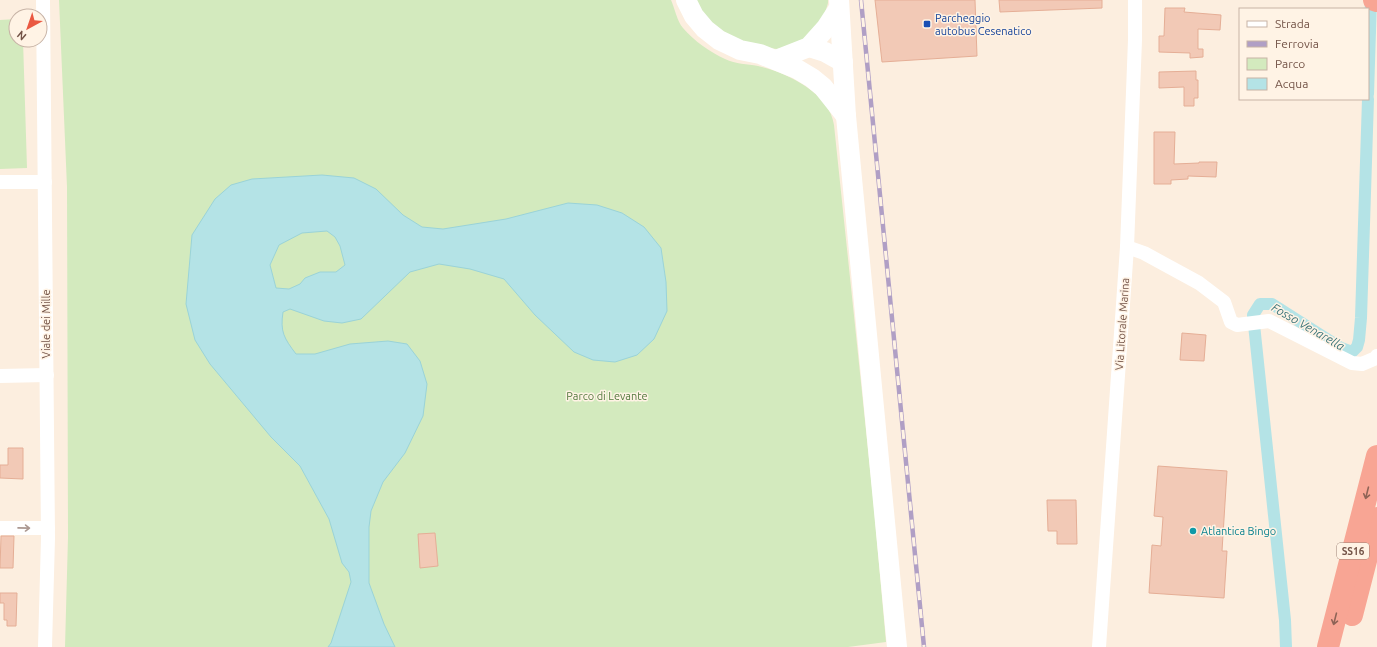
<svg xmlns="http://www.w3.org/2000/svg" width="1377" height="647" font-family="Ubuntu,sans-serif">
<style>
.green{fill:#d3eabe}
.water{fill:#b4e3e6;stroke:#9ad3d8;fill-rule:evenodd}
.lines{fill:none;stroke-linecap:round;stroke-linejoin:round}
.canal{stroke:#b4e3e6;stroke-width:12}
.building{fill:#f2c9b6;stroke:#e5ae96}
.street{stroke:#fff;stroke-width:14}
.secondary{stroke:#fff;stroke-width:20}
.highway{stroke:#f8a594;stroke-width:22}
.rail-casing{stroke:#b09fc5;stroke-width:4.5}
.rail{stroke:#fff3e5;stroke-width:3;stroke-dasharray:9;stroke-linecap:butt}
.oneway{stroke:#8e6356}
.oneway2{stroke:#ab9891}
.transit-dot{fill:#1a4fb4;stroke:#fff3e5;stroke-width:1.5}
.culture-dot{fill:#0f9aa8;stroke:#fff3e5;stroke-width:1.5}
.labels{text-anchor:middle;stroke-width:3;stroke-linejoin:round;paint-order:stroke}
.shield{fill:#fff3e5;stroke:#9d8376;stroke-width:1}
.shield-label{font-size:10px;font-weight:bold;fill:#735347}
.transit-label{font-size:11px;fill:#164399;stroke:#fff3e5;text-anchor:start}
.street-label{font-size:11px;fill:#735347;stroke:#fff3e5}
.park-label{font-size:11px;fill:#54793f;stroke:#fff3e5}
.culture-label{font-size:11px;fill:#0d838f;stroke:#fff3e5;text-anchor:start}
.water-label{font-size:12px;font-style:italic;fill:#3a7479;stroke:#fff3e5}
</style>
<rect width="100%" height="100%" fill="#fceedf"/>
<g class="green">
<path d="M59 0H671C675 9 677 21 683 28 694 41 710 52 725 59 736 64 747 64 758 66 786 72 830 93 834 125L873 497 886 642 848 647H65L68 537 67 187Z"/>
<path d="M692 0H828V3L823 20 800 43 777 49 758 47 715 31Z"/>
<path d="M16 19V40H23L27 168 0 169V20Z"/>
</g>
<path class="water" d="M322 175 354 178 376 189 403 215 422 227 443 229 506 219 568 203 597 205 622 213 644 227 661 248 666 282 667 311 654 339 637 355 615 362 593 360 574 352 535 315 504 279 470 269 439 264 410 272 361 319 342 323 324 321 290 309 283 312C280 332 284 338 296 354H315L350 344 388 341 407 344 420 361 427 384 423 416 405 453 383 482 371 511 369 527V583L384 624 395 647H328L331 643 351 582 349 572 342 563 329 519 300 466 271 437 210 364 195 340 186 304 192 235 215 199 231 185 252 179ZM327 231 335 237 340 246 345 265 336 272H320L305 278 300 284 289 289 276 288 270 265 279 245 302 233Z"/>
<g class="lines">
<g class="canal">
<path d="M1368 94 1371 0"/>
<path d="M1286 647 1285 620 1253 315 1260 304H1272L1341 348 1352 352 1357 347 1359 340 1361 318 1368 99"/>
</g>
</g>
<g class="building">
<path d="M875 0H975L977 56 882 62Z"/>
<path d="M999 0H1102V8L1000 12Z"/>
<path d="M1165 8H1185L1184 12 1221 15 1220 30 1198 29V49H1203V57L1190 58V53L1159 52V36H1164Z"/>
<path d="M1196 71V80H1198V98H1194V106H1184V87L1159 88V72Z"/>
<path d="M1154 132H1175L1174 164 1199 163V162H1217L1216 177 1188 176V179L1171 180V184H1154Z"/>
<path d="M1182 333 1206 335 1204 361 1180 360Z"/>
<path d="M8 448H23V479L0 478V465H8Z"/>
<path d="M1158 466 1227 471 1222 551H1227L1224 598 1149 593 1152 545 1161 546 1163 517 1154 516Z"/>
<path d="M1047 500H1076L1077 544H1057V531H1048Z"/>
<path d="M435 533 438 566 420 568 418 534Z"/>
<path d="M1 536H14L13 568H0Z"/>
<path d="M0 593H17L16 626H7V620H4V603H0Z"/>
</g>
<g class="lines">
<g class="street">
<path d="M43 0 48 538 45 647"/>
<path d="M0 182H45"/>
<path d="M1127 247 1144 253 1199 283 1224 302 1231 322 1237 325 1269 321 1352 363 1362 364 1376 358 1377 356"/>
<path d="M0 376 47 375"/>
<path d="M0 528H48"/>
<path d="M1099 647 1127 247 1135 40V0"/>
</g>
<g class="secondary">
<path d="M686 0 694 16 705 29 719 40 740 50 760 54 797 69 812 78 823 87 846 116"/>
<path d="M839 0 846 116 897 647"/>
<path d="M809 47 825 52 843 62"/>
<path d="M776 60 809 47 826 28 839 8"/>
</g>
<g class="highway">
<path d="M1374 0 1377 1"/>
<path d="M1352 615 1377 518"/>
<path d="M1328 647 1377 456"/>
</g>
<defs>
<path id="rail" d="M861 0 924 647"/>
</defs>
<use href="#rail" class="rail-casing"/>
<use href="#rail" class="rail"/>
</g>
<defs><path id="oneway-shaft" d="M-6 0H5M1.5-3L5.5 0L1.5 3" fill="none" stroke-width="1.6" stroke-linecap="round" stroke-linejoin="round"/></defs>
<g class="oneway">
<use href="#oneway-shaft" transform="translate(1367 493) rotate(104)"/>
<use href="#oneway-shaft" transform="translate(1335 619) rotate(104)"/>
</g>
<use class="oneway2" href="#oneway-shaft" transform="translate(24 528) rotate(1)"/>
<rect class="transit-dot" x="923" y="20" width="8" height="8" rx="2"/>
<circle class="culture-dot" cx="1193" cy="531" r="4"/>
<g class="labels">
<rect class="shield" x="1337" y="543" width="32" height="16" rx="3"/>
<g class="shield-label">
<text x="1353" y="555">SS16</text>
</g>
<g class="transit-label">
<text x="935" y="22">Parcheggio<tspan x="935" dy="13">autobus Cesenatico</tspan></text>
</g>
<g class="street-label">
<text transform="translate(46 324) rotate(-90)" y="4">Viale dei Mille</text>
<text transform="translate(1122 324) rotate(-86)" y="4">Via Litorale Marina</text>
</g>
<g class="park-label">
<text x="607" y="400">Parco di Levante</text>
</g>
<g class="culture-label">
<text x="1201" y="535">Atlantica Bingo</text>
</g>
<g class="water-label">
<text transform="translate(1308 327) rotate(30)" y="4">Fosso Venarella</text>
</g>
</g>
<rect x="1239" y="8" width="130" height="92" fill="#fff3e5" stroke="#c7b3a6"/>
<rect x="1247" y="21" width="20" height="6" fill="#ffffff" stroke="#c7b3a6"/>
<text x="1275" y="28" font-size="12" fill="#735347">Strada</text>
<rect x="1247" y="41" width="20" height="6" fill="#b09fc5" stroke="#c7b3a6"/>
<text x="1275" y="48" font-size="12" fill="#735347">Ferrovia</text>
<rect x="1247" y="58" width="20" height="12" fill="#d3eabe" stroke="#c7b3a6"/>
<text x="1275" y="68" font-size="12" fill="#735347">Parco</text>
<rect x="1247" y="78" width="20" height="12" fill="#b4e3e6" stroke="#c7b3a6"/>
<text x="1275" y="88" font-size="12" fill="#735347">Acqua</text>
<g transform="translate(28 28) rotate(220)"><circle r="19" fill="#fff3e5" stroke="#c7b3a6"/>
<path d="M0-3L7 15L0 10L-7 15Z" fill="#ea5841"/>
<text y="-6" font-size="11" font-weight="bold" text-anchor="middle" fill="#735347">N</text>
</g>
</svg>
